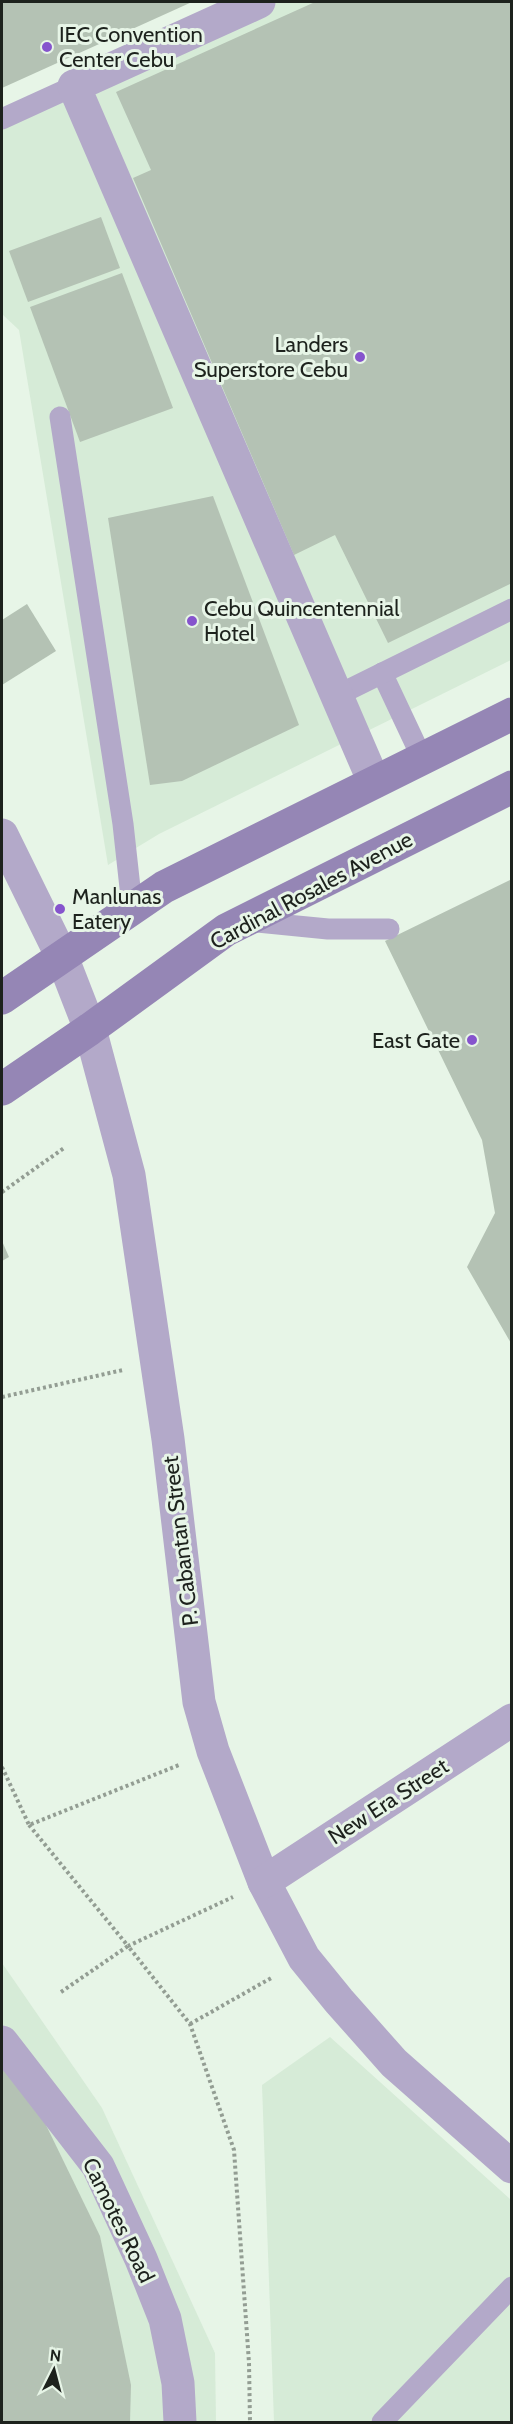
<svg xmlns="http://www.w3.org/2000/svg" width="513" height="2424" font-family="Cabin,sans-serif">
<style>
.built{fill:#d6ebd7}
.building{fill:#b4c2b4}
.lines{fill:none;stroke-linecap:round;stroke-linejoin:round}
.path{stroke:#939d93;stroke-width:4;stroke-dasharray:3 3;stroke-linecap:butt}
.lane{stroke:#b3a9c9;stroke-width:21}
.street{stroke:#b3a9c9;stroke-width:33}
.secondary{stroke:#9586b5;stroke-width:33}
.poi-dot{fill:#8654cd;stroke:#e7f5e7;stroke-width:2}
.labels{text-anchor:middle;stroke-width:6;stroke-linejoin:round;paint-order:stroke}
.poi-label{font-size:22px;fill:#1d221d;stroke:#e7f5e7;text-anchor:start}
.street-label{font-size:22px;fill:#1d221d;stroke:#e7f5e7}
</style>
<rect width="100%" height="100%" fill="#e7f5e7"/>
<g class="built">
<path d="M259 2H511V660L159 834 108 865 19 330 2 314V119Z"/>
<path d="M2 1963 102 2108 215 2353 216 2422H2Z"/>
<path d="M330 2037 511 2200V2422H274L262 2085Z"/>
</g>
<g class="building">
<path d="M2 2H192L2 88Z"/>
<path d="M315 2H512V583L388 643 335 535 294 555 133 178 151 170 116 92Z"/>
<path d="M101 217 120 268 28 302 9 251Z"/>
<path d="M122 273 173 408 80 442 30 307Z"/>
<path d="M213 496 299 725 182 781 150 785 108 518Z"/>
<path d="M27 604 56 651 2 685V620Z"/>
<path d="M512 879V1345L467 1267 495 1213 482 1140 385 941Z"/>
<path d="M2 1241 9 1257 2 1261Z"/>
<path d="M2 2057 27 2086 100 2236 131 2385 130 2422H2Z"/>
</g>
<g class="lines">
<g class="path">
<path d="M2 1192 64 1148"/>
<path d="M2 1397 123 1370"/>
<path d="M2 1767 29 1825 179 1765"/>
<path d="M29 1825 128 1946 233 1897"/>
<path d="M61 1992 128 1946 190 2024 234 2150 249 2363 250 2422"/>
<path d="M190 2024 273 1977"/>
</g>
<g class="lane">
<path d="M2 119 74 86"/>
<path d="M60 417 123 824 132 906"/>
<path d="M382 673 422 758"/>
<path d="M336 696 512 609"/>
<path d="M246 921 328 929H389"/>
<path d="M382 2422 512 2287"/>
</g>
<g class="street">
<path d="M259 2 74 86 374 782"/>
<path d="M2 835 62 957 90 1029 129 1175 168 1439 199 1702 213 1751 264 1882 304 1958 339 2001 394 2063 512 2167"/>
<path d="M264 1882 512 1720"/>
<path d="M2 2042 98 2166 141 2259 165 2319 178 2383 180 2422"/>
</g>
<g class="secondary">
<path d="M2 998 164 887 512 714"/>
<path d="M2 1089 90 1029 226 930 512 787"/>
</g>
</g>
<g class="poi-dot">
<circle cx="47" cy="47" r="6"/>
<circle cx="360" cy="357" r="6"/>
<circle cx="192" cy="621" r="6"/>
<circle cx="60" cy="909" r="6"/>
<circle cx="472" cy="1040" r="6"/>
</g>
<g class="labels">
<g class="poi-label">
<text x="59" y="42">IEC Convention<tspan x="59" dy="25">Center Cebu</tspan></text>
<text x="348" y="352" text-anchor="end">Landers<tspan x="348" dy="25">Superstore Cebu</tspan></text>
<text x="204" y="616">Cebu Quincentennial<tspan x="204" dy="25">Hotel</tspan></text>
<text x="72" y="904">Manlunas<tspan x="72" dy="25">Eatery</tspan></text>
<text x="460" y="1048" text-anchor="end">East Gate</text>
</g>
<g class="street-label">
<text transform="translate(311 890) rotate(-28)" y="8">Cardinal Rosales Avenue</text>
<text transform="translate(180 1541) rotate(-97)" y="8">P. Cabantan Street</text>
<text transform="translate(388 1801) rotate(-33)" y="8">New Era Street</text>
<text transform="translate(119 2220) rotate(64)" y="8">Camotes Road</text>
</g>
</g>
<rect width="513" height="2424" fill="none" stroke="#1d221d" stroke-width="6"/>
<g transform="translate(54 2370) rotate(6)" stroke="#e7f5e7" stroke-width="4.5" paint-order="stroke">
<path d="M0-4.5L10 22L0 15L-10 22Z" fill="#1d221d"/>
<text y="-9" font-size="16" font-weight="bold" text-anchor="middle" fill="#1d221d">N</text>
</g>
</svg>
